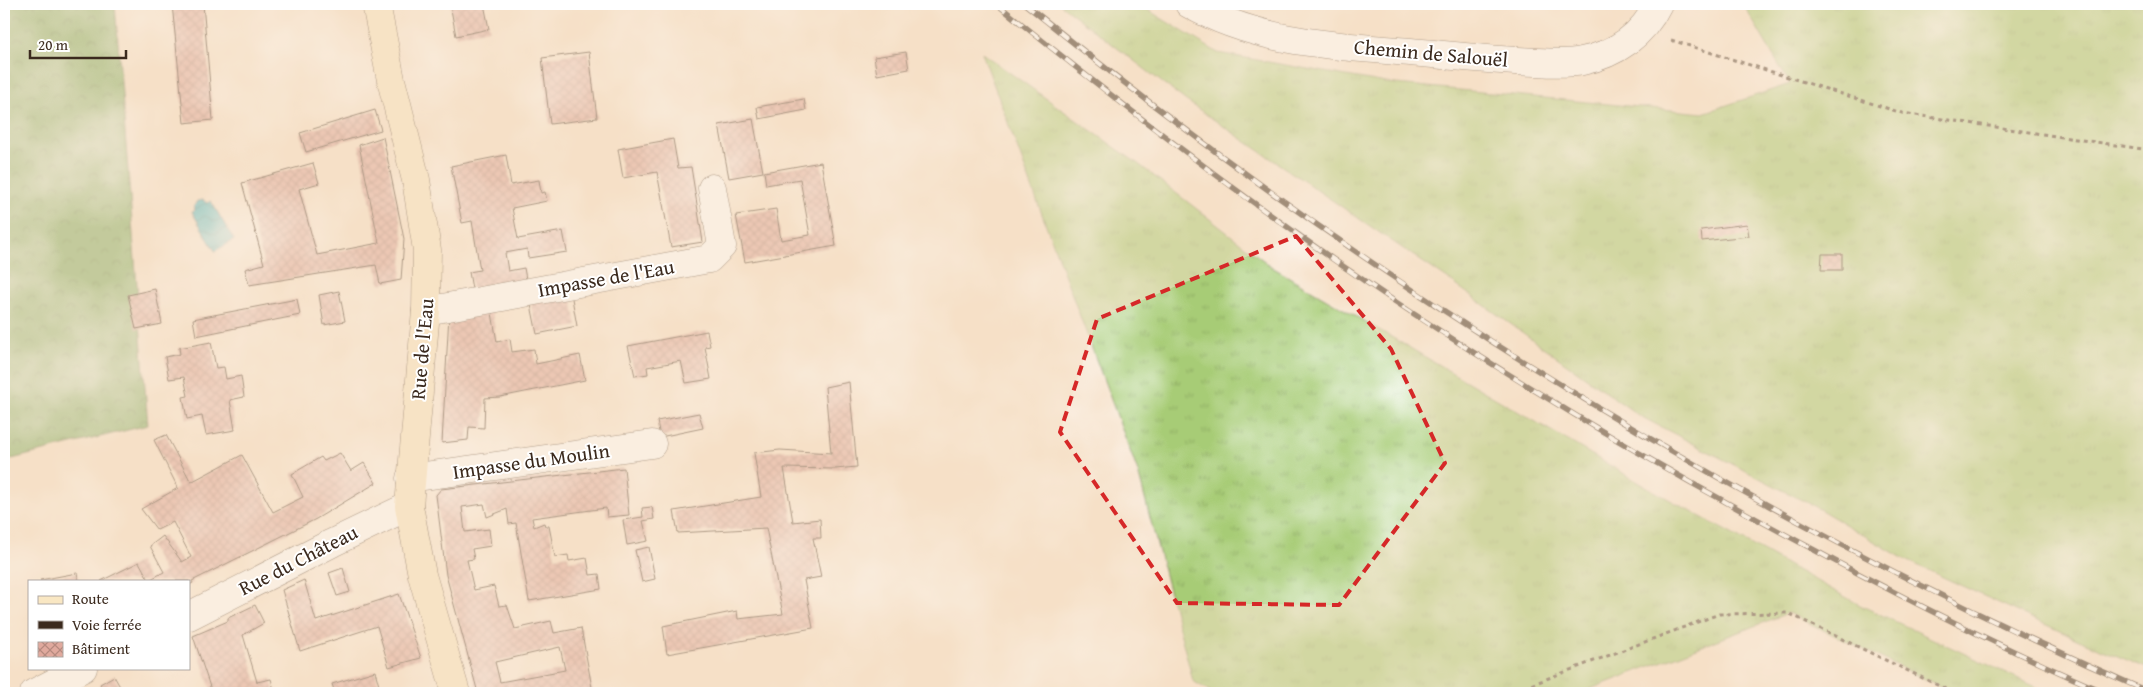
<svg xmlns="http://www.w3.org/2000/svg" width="2153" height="697" font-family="'Gentium Book Plus',serif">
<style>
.grass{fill:url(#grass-tufts);stroke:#717b4a}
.forest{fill:url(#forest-crowns);stroke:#606d42}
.water{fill:url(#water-waves);stroke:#437271}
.building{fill:url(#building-cross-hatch);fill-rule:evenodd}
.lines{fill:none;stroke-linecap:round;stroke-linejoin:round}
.street-casing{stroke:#574537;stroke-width:29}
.secondary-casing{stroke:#574537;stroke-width:29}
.path{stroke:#574537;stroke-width:3;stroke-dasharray:4 4;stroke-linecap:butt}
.street{stroke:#fff;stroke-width:28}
.secondary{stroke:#f9e7c3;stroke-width:28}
.rail-casing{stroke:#3b2a1e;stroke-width:5.5}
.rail{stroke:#fff;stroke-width:4;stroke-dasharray:11;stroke-linecap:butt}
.marked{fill:none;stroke:#d62828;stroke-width:4;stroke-dasharray:10 6;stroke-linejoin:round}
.labels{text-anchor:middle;stroke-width:4;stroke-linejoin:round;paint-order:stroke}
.street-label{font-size:20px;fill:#3b2a1e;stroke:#fff}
</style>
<defs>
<pattern id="grass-tufts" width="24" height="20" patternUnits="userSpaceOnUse" patternTransform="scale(1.25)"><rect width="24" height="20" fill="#a7cc76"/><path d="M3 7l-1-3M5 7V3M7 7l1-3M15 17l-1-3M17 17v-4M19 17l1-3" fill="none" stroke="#91af66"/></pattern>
<pattern id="forest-crowns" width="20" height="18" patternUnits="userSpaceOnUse" patternTransform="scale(1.25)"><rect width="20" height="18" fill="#85b067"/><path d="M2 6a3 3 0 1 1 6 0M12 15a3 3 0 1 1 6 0" fill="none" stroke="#6e8f54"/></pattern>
<pattern id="water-waves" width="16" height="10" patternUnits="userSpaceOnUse" patternTransform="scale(1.25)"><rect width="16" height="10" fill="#4bb9c4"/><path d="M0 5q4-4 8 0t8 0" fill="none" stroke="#40979f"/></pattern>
<pattern id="building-cross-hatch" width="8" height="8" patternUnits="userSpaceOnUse" patternTransform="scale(1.25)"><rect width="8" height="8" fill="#e0a99d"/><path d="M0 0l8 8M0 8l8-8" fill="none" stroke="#b78a7f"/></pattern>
</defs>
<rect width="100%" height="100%" fill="#fff"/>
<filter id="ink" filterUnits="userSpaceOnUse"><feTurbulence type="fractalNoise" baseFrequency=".02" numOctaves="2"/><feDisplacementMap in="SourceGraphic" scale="10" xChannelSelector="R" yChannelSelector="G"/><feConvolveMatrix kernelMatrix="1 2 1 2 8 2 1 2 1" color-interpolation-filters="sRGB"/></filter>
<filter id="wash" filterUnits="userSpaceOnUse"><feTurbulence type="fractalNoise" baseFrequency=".0096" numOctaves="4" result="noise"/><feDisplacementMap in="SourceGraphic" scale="20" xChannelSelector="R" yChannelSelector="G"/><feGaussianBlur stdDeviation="1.12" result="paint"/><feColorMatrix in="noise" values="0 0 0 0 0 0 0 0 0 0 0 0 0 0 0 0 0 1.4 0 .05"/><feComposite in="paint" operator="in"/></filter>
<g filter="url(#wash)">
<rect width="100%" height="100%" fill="#f6e0c7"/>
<g class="grass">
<path d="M1060 4H1138L1218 53 1386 83 1703 113 1790 84 1743 4H2149V669L2081 641 1906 560 1821 510 1638 415 1449 280 1185 100Z"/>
<path d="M982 53 1137 163 1272 267 1645 486 1860 605 2049 693H1954L1788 613 1580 693H1213L1193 681 1138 472Z"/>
</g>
<path class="forest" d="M4 4H115L148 425 4 461Z"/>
<path class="water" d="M203 200 207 203 211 201 234 240 215 251 192 212 195 210 194 206 197 201Z"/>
<g id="blocks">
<g class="building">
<path d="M172 4H203L213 120 184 123Z"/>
<path d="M450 4H484L489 29 456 36Z"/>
<path d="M589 52 597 118 550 124 542 58Z"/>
<path d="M906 52 909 69 877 75 874 57Z"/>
<path d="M804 99 806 110 759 119 757 107Z"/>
<path d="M375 110 381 130 306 152 300 133Z"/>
<path d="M753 119 763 172 729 178 719 125Z"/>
<path d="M383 137 404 239 401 280 380 284 376 265 249 285 245 269 264 264 242 183 313 163 319 183 299 189 317 255 379 243 359 145Z"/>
<path d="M673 139 678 168 691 167 703 242 671 247 657 172 623 178 618 149Z"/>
<path d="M506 155 511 185 539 180 541 193 545 192 547 201 512 208 518 239 563 231 567 252 528 258 527 249 505 253 508 271 524 268 526 279 472 289 469 272 480 270 472 221 462 223 451 166Z"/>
<path d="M821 162 836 246 745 262 736 215 776 209 781 240 810 235 800 179 766 185 764 172Z"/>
<path d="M1747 224 1749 236 1702 241 1701 230Z"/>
<path d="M1822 254H1842V270H1821Z"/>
<path d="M155 289 162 324 136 329 128 295Z"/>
<path d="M339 291 345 321 324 325 319 295Z"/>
<path d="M571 293 577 326 537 334 530 300Z"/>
<path d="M297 299 300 315 196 336 193 319Z"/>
<path d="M491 307 497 342 510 339 512 352 534 349 536 364 580 355 585 380 500 397 485 398 484 428 469 427 468 440 442 443 449 314Z"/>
<path d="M707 331 710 346 705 347 711 379 686 383 681 361 647 367 648 374 635 376 628 346Z"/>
<path d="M211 342 216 368 224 367 226 379 241 376 244 397 230 400 235 430 206 435 202 416 187 419 183 397 188 396 184 377 169 379 165 357 180 354 179 348Z"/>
<path d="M849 382 857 467 835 469 784 468 793 522 820 519 821 538H813L821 577 804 580 813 628 667 654 663 626 737 611 738 619 783 614 766 528 678 533 674 511 761 497 754 453 780 450 831 453 825 387Z"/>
<path d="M699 413 703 428 660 437 657 421Z"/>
<path d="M166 435 191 482 242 455 273 512 303 497 292 474 321 457 324 461 340 453 351 471 364 463 376 483 316 519 192 581 193 583 189 585V581H101L139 562 149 580 164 572 150 546 163 536 182 562 191 557 173 522 157 530 141 509 178 488 154 440Z"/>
<path d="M624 468 629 515 607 517 606 508 532 518 534 527 544 523 545 526H549L555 557 568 555 569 561 587 558 590 575 599 574 601 589 529 601 516 523 509 524 507 509 487 517 484 504 462 507 465 532 489 529 491 546 472 549 474 559 467 560 474 590 494 586 499 606 507 605 515 629 551 621 554 633 581 628 593 693H478L446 575 436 495 441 489ZM560 647 565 670 500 682 495 662Z"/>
<path d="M652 507 654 519 643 521 648 541 627 545 623 520 643 517 642 508Z"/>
<path d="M649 547 655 579 642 582 635 550Z"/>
<path d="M343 568 350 592 337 596 329 573Z"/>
<path d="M77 573 79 581H41L40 580Z"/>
<path d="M304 580 316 621 399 594 421 658 389 667 377 626 300 651 282 590Z"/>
<path d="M255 605 264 623 243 635 257 682 271 679 275 693H203L211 690 193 636 228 621V618Z"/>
<path d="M375 671 381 693H335L332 684Z"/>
<path d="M114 676 123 692 105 693 100 684Z"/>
</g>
</g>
</g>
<g filter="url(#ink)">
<use href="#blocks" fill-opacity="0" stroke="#574537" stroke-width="1"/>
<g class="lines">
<defs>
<g id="street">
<path d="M1189 4C1265 48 1358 46 1443 55 1474 58 1506 61 1537 62 1552 63 1568 64 1582 61 1616 54 1643 35 1658 4"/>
<path d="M426 311 709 259 722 246 712 188"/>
<path d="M410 478 652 444"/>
<path d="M189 616 332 543 409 506"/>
<path d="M34 693 83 668"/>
</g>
<path id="secondary" d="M376 4 391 80 416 180 427 250 426 311 409 506 422 575 456 693"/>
</defs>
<use href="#street" class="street-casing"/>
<use href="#secondary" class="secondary-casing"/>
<g class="path">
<path d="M1671 40 1902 113 2149 150"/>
<path d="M1509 693 1719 614 1788 613 1954 693"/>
</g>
<use href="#street" class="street"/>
<use href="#secondary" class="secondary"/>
<defs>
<g id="rail">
<path d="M997 4C1131 113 1269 219 1414 314 1541 397 1671 474 1805 545 1903 598 2004 649 2106 693"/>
<path d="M1025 4C1367 282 1744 516 2149 692"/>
</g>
</defs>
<use href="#rail" class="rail-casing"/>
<use href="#rail" class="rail"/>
</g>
</g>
<path d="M0 0H2153V697H0ZM1296 236 1391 349 1445 463 1339 605 1177 603 1060 432 1097 319Z" fill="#f6e0c7" fill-opacity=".55" fill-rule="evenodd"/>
<path class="marked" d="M1296 236 1391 349 1445 463 1339 605 1177 603 1060 432 1097 319Z"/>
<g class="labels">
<g class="street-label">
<text transform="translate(1431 53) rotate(5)" y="7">Chemin de Salouël</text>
<text transform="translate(606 278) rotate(-10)" y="7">Impasse de l'Eau</text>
<text transform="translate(422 349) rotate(-85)" y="7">Rue de l'Eau</text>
<text transform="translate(531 461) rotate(-8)" y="7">Impasse du Moulin</text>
<text transform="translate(298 560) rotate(-27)" y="7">Rue du Château</text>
</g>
</g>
<rect width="2153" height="697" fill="none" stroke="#fff" stroke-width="20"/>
<rect x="28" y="580" width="162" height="90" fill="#ffffff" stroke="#b1aaa5"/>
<rect x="38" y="596" width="25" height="8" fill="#f9e7c3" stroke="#b1aaa5"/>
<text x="72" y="604" font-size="15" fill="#3b2a1e">Route</text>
<rect x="38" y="621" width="25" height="8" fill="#3b2a1e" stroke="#b1aaa5"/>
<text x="72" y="630" font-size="15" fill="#3b2a1e">Voie ferrée</text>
<rect x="38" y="642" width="25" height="15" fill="url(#building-cross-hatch)" stroke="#b1aaa5"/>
<text x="72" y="654" font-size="15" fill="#3b2a1e">Bâtiment</text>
<path d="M30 50v8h96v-8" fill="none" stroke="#3b2a1e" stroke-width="2.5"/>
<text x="38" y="50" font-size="15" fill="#3b2a1e" stroke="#ffffff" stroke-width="4" paint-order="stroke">20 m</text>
</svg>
